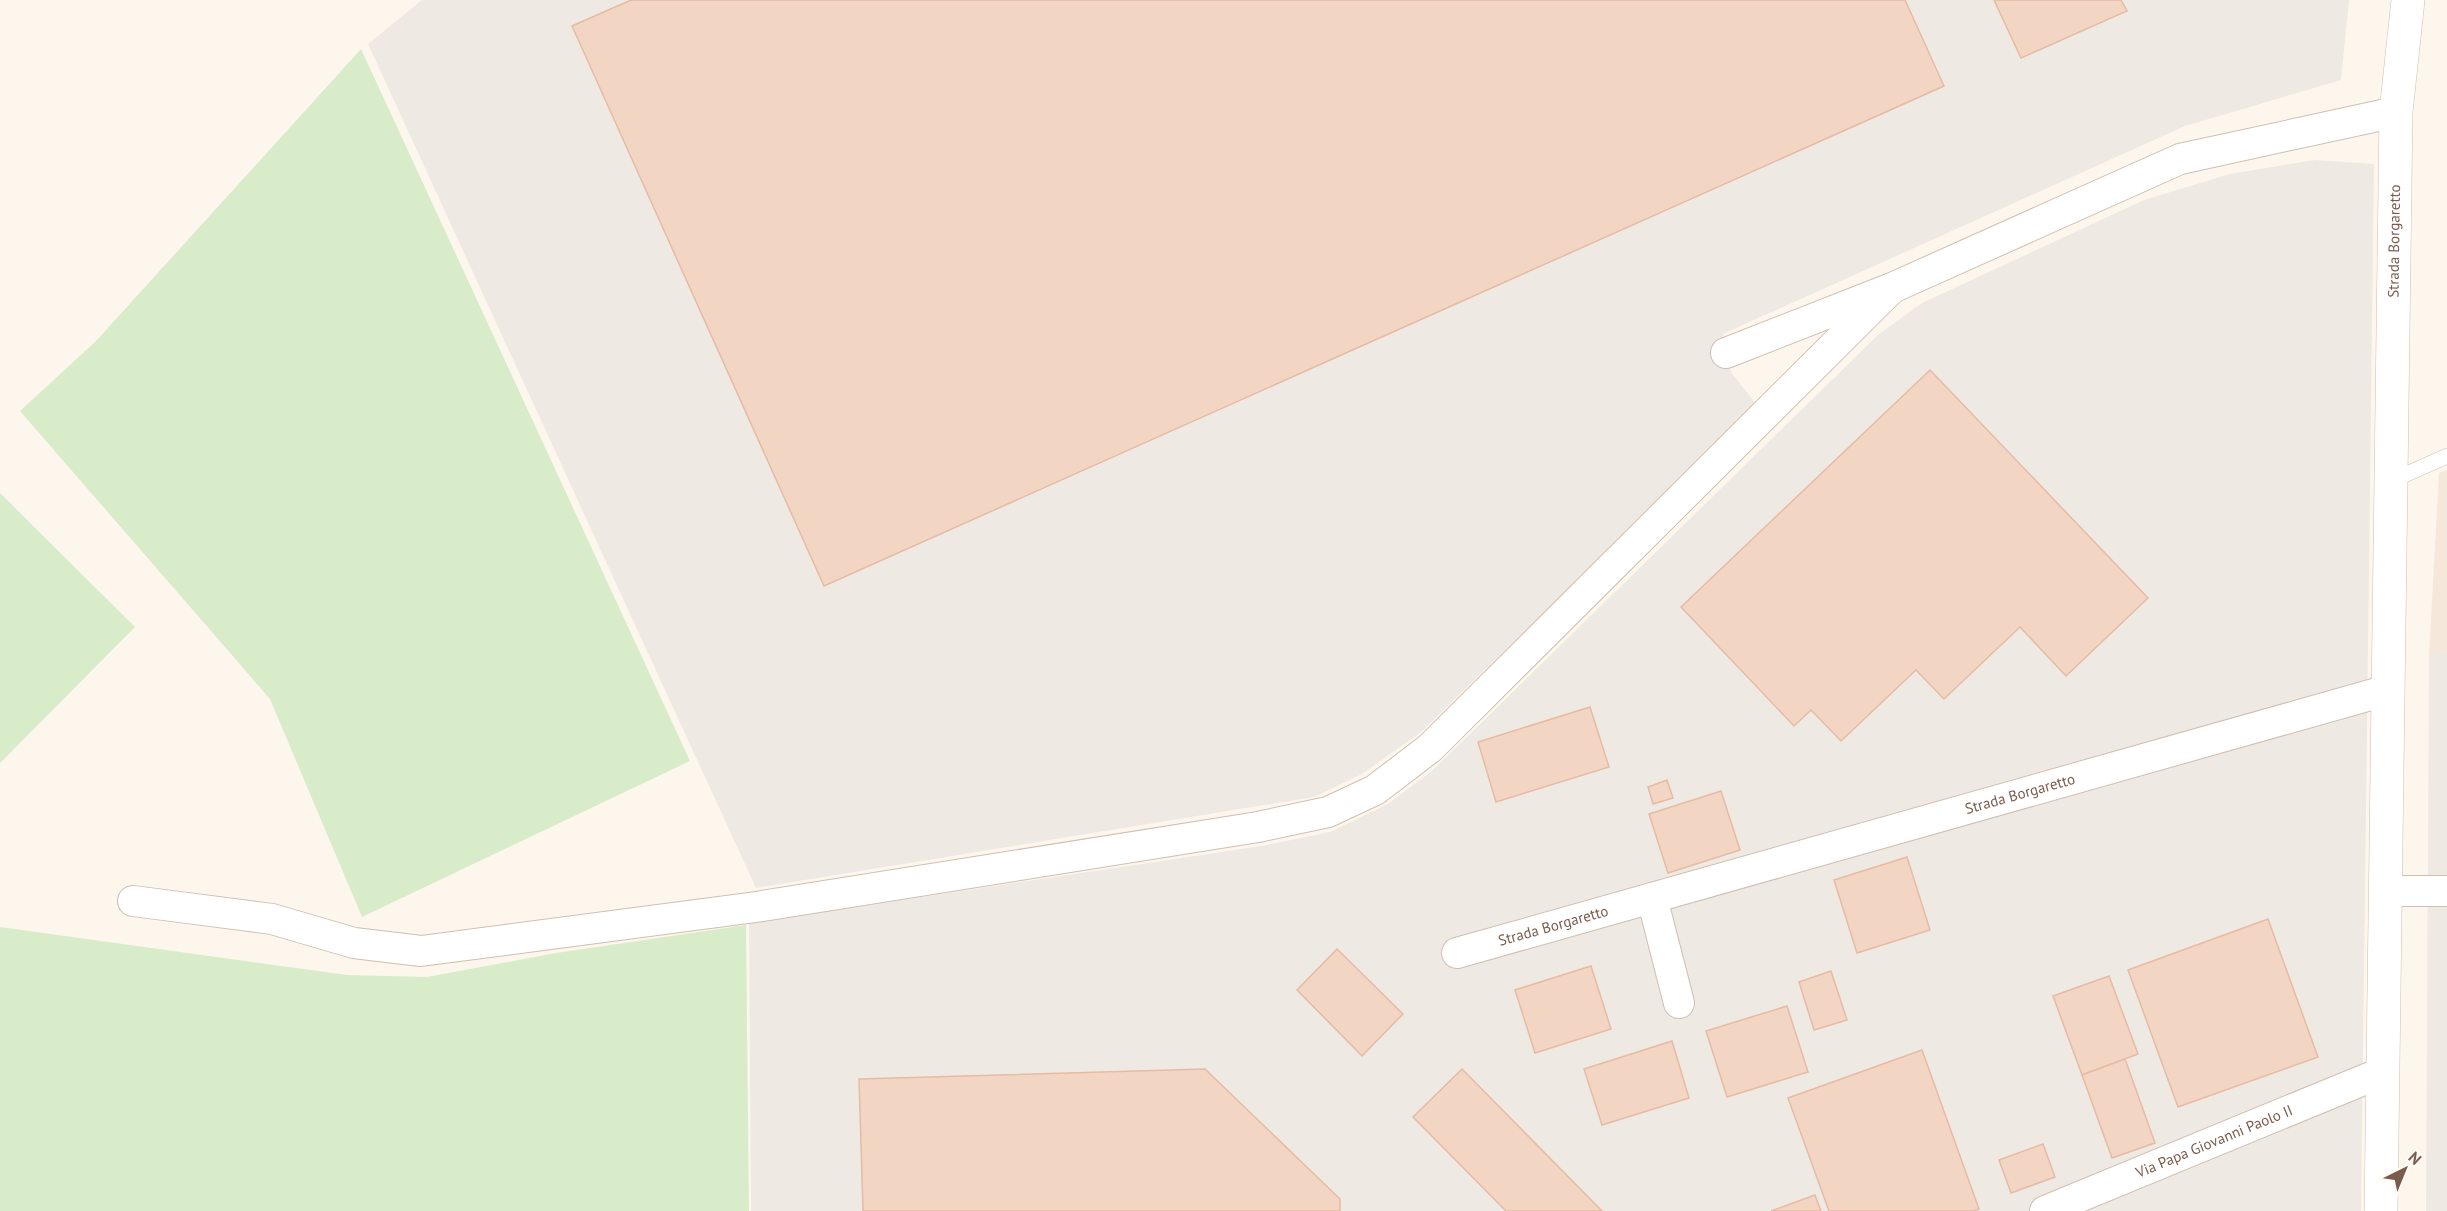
<svg xmlns="http://www.w3.org/2000/svg" width="2447" height="1211" font-family="'PT Sans',sans-serif">
<style>
.residential{fill:#f5e8da}
.industrial{fill:#efe9e4}
.green{fill:#d8ecc9}
.building{fill:#f3d5c3;stroke:#e6bba3;stroke-width:1.5}
.lines{fill:none;stroke-linecap:round;stroke-linejoin:round}
.service-casing{stroke:#d1beb0;stroke-width:16}
.minor-casing{stroke:#d1beb0;stroke-width:32}
.tertiary-casing{stroke:#d1beb0;stroke-width:34}
.service{stroke:#fff;stroke-width:15}
.minor{stroke:#fff;stroke-width:30}
.tertiary{stroke:#fff;stroke-width:33}
.labels{text-anchor:middle;stroke-width:4.5;stroke-linejoin:round;paint-order:stroke}
.street-label{font-size:15px;fill:#7a5c4d;stroke:#fffaf3}
</style>
<rect width="100%" height="100%" fill="#fdf6ec"/>
<path class="residential" d="M2447 470V651L2429 655 2439 473Z"/>
<g class="industrial">
<path d="M422 0H2349L2341 80 2185 126 1723 334 1731 372 1757 405 1420 733 1362 774 1314 797 756 888 368 44Z"/>
<path d="M2315 160 2374 164 2361 1211H751L749 923 1261 846 1330 832 1388 804 1433 770 1878 335 1922 303 2144 200 2230 174Z"/>
<path d="M2447 651V1211H2426L2429 655Z"/>
</g>
<g class="green">
<path d="M361 49 690 761 362 917 270 699 20 411 96 341Z"/>
<path d="M0 493 135 627 0 763Z"/>
<path d="M746 925 749 1211H0V927L347 975 427 977 556 953Z"/>
</g>
<g class="building">
<path d="M631 0H1905L1944 86 824 586 572 26Z"/>
<path d="M1994 0H2121L2127 11 2021 58Z"/>
<path d="M1930 370 2148 598 2066 676 2020 627 1944 699 1916 670 1841 741 1811 710 1794 726 1681 607Z"/>
<path d="M1590 707 1609 767 1496 802 1478 742Z"/>
<path d="M1667 780 1673 798 1653 804 1648 787Z"/>
<path d="M1721 791 1740 850 1668 873 1649 814Z"/>
<path d="M1907 857 1930 930 1857 953 1834 880Z"/>
<path d="M2268 919 2318 1057 2178 1107 2128 970Z"/>
<path d="M1337 949 1403 1014 1362 1056 1297 990Z"/>
<path d="M1591 966 1611 1029 1535 1053 1515 990Z"/>
<path d="M1831 971 1847 1020 1814 1030 1799 982Z"/>
<path d="M2109 976 2138 1054 2082 1075 2053 996Z"/>
<path d="M1787 1006 1808 1072 1727 1097 1706 1031Z"/>
<path d="M1672 1041 1689 1098 1602 1125 1584 1069Z"/>
<path d="M1922 1050 1979 1209 1973 1211H1829L1788 1098Z"/>
<path d="M2125 1059 2155 1143 2112 1158 2082 1075Z"/>
<path d="M1205 1069 1340 1199V1211H863L859 1079Z"/>
<path d="M1462 1069 1602 1211H1506L1413 1117Z"/>
<path d="M2043 1144 2055 1177 2011 1193 1999 1160Z"/>
<path d="M1815 1195 1821 1211H1771Z"/>
</g>
<g class="lines">
<defs>
<path id="service" d="M2391 481 2447 456"/>
<g id="minor">
<path d="M1726 353 1892 288 2180 159 2396 112"/>
<path d="M2386 891H2447"/>
<path d="M1652 898 1679 1003"/>
<path d="M133 901 272 919 354 943 421 951 756 907 1258 827 1328 812 1375 790 1430 748 1892 288"/>
<path id="s1" d="M1457 953 2388 690"/>
<path id="s2" d="M2045 1211 2383 1072"/>
</g>
<g id="tertiary">
<path id="s3" d="M2381 1211 2396 112 2408 0"/>
</g>
</defs>
<use href="#service" class="service-casing"/>
<use href="#minor" class="minor-casing"/>
<use href="#tertiary" class="tertiary-casing"/>
<use href="#service" class="service"/>
<use href="#minor" class="minor"/>
<use href="#tertiary" class="tertiary"/>
</g>
<g class="labels">
<g class="street-label">
<text dy="5" stroke="none"><textPath href="#s3" startOffset="970">Strada Borgaretto</textPath></text>
<text dy="5" stroke="none"><textPath href="#s1" startOffset="585">Strada Borgaretto</textPath></text>
<text dy="5" stroke="none"><textPath href="#s1" startOffset="100">Strada Borgaretto</textPath></text>
<text dy="5" stroke="none"><textPath href="#s2" startOffset="183">Via Papa Giovanni Paolo II</textPath></text>
</g>
</g>
<g transform="translate(2405 1169) rotate(43)" stroke="#fffaf3" stroke-width="4.5" paint-order="stroke">
<path d="M0-4.5L10 22L0 15L-10 22Z" fill="#7a5c4d"/>
<text y="-9" font-size="16" font-weight="bold" text-anchor="middle" fill="#7a5c4d">N</text>
</g>
</svg>
